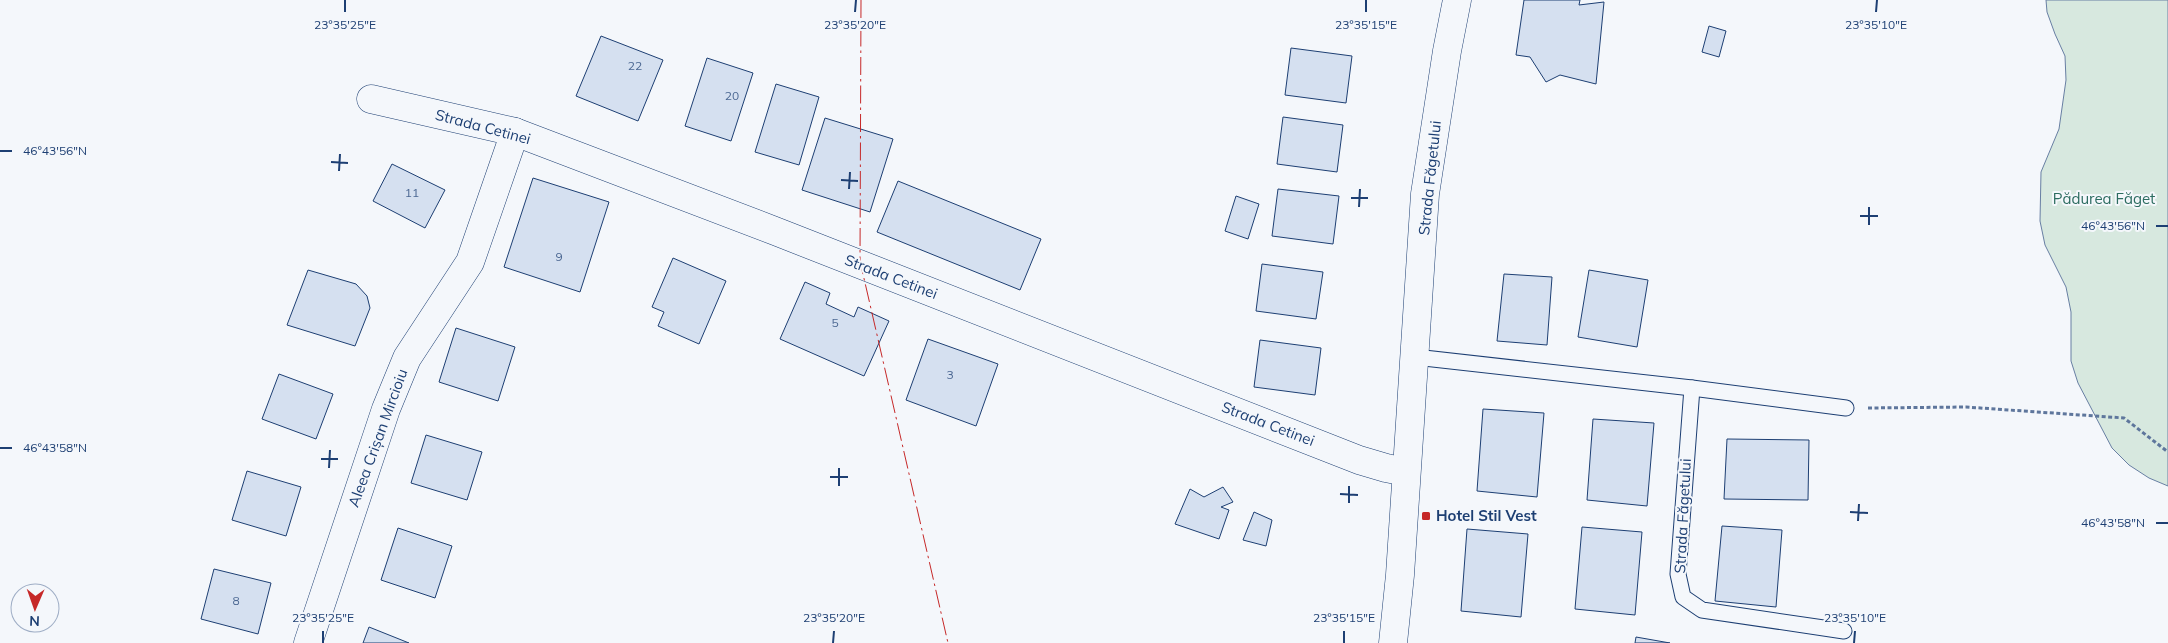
<svg xmlns="http://www.w3.org/2000/svg" width="2168" height="643" font-family="Mulish,sans-serif">
<style>
.green{fill:#d7e8df;stroke:#687fa3}
.building{fill:#d5e0f0;stroke:#1d3f73}
.lines{fill:none;stroke-linecap:round;stroke-linejoin:round}
.lane-casing{stroke:#1d3f73;stroke-width:17}
.street-casing{stroke:#1d3f73;stroke-width:29}
.secondary-casing{stroke:#1d3f73;stroke-width:29}
.path{stroke:#5e769c;stroke-width:3;stroke-dasharray:4 2.5;stroke-linecap:butt}
.lane{stroke:#f4f7fb;stroke-width:15}
.street{stroke:#f4f7fb;stroke-width:28}
.secondary{stroke:#f4f7fb;stroke-width:28}
.power{stroke:#c62828;stroke-width:1;stroke-dasharray:18 4 2.5 4;stroke-linecap:butt}
.ticks{fill:none;stroke:#1d3f73;stroke-width:2}
.poi-dot{fill:#c62828;stroke:#f4f7fb;stroke-width:2}
.labels{text-anchor:middle;stroke-width:4;stroke-linejoin:round;paint-order:stroke}
.number-label{font-size:12px;fill:#4b6792}
.street-label{font-size:15px;fill:#1d3f73;stroke:#f4f7fb}
.park-label{font-size:15px;fill:#2c6c60;stroke:#f4f7fb}
.poi-label{font-size:15px;font-weight:bold;fill:#1d3f73;stroke:#f4f7fb;text-anchor:start}
.ticks-label{font-size:12px;text-anchor:middle;fill:#1d3f73;stroke:#f4f7fb;stroke-width:4;stroke-linejoin:round;paint-order:stroke}
</style>
<rect width="100%" height="100%" fill="#f4f7fb"/>
<path class="green" d="M2046 0H2168V486L2149 478 2129 465 2112 448 2078 383 2071 361V312L2066 287 2045 245 2040 221 2041 172 2059 129 2066 80 2065 56 2055 34 2047 12Z"/>
<g class="building">
<path d="M1524 0H1580L1579 5 1604 2 1596 84 1560 75 1546 82 1530 57 1516 55Z"/>
<path d="M1709 26 1726 31 1719 57 1702 52Z"/>
<path d="M601 36 663 60 638 121 576 96Z"/>
<path d="M1291 48 1352 56 1346 103 1285 95Z"/>
<path d="M707 58 753 73 731 141 685 126Z"/>
<path d="M776 84 819 97 799 165 755 152Z"/>
<path d="M1283 117 1343 125 1337 172 1277 164Z"/>
<path d="M825 118 893 139 870 212 802 190Z"/>
<path d="M392 164 445 190 425 228 373 201Z"/>
<path d="M533 178 609 202 580 292 504 267Z"/>
<path d="M898 181 1041 239 1020 290 877 232Z"/>
<path d="M1278 189 1339 196 1333 244 1272 236Z"/>
<path d="M1236 196 1259 204 1248 239 1225 231Z"/>
<path d="M673 258 726 281 699 344 658 326 664 312 652 307Z"/>
<path d="M1262 264 1323 272 1316 319 1256 311Z"/>
<path d="M308 270 356 284 367 296 370 308 355 346 287 325Z"/>
<path d="M1589 270 1648 280 1637 347 1578 337Z"/>
<path d="M1504 274 1552 277 1547 345 1497 341Z"/>
<path d="M805 282 830 293 826 304 854 317 858 307 889 321 864 376 780 339Z"/>
<path d="M456 328 515 347 498 401 439 382Z"/>
<path d="M928 339 998 364 976 426 906 400Z"/>
<path d="M1260 340 1321 348 1315 395 1254 387Z"/>
<path d="M279 374 333 394 316 439 262 419Z"/>
<path d="M1483 409 1544 413 1537 497 1477 491Z"/>
<path d="M1593 419 1654 423 1647 506 1587 500Z"/>
<path d="M426 435 482 452 467 500 411 483Z"/>
<path d="M1727 439 1809 440 1808 500 1724 499Z"/>
<path d="M247 471 301 487 286 536 232 520Z"/>
<path d="M1223 487 1233 502 1221 507 1229 510 1219 539 1175 524 1190 489 1204 497Z"/>
<path d="M1254 512 1272 520 1266 546 1243 540Z"/>
<path d="M1722 526 1782 530 1776 607 1715 601Z"/>
<path d="M1582 527 1642 532 1635 615 1575 609Z"/>
<path d="M398 528 452 546 435 598 381 580Z"/>
<path d="M1467 529 1528 534 1521 617 1461 611Z"/>
<path d="M214 569 271 583 258 634 201 619Z"/>
<path d="M369 627 409 643H363Z"/>
<path d="M1636 637 1670 643H1635Z"/>
</g>
<g class="lines">
<defs>
<g id="lane">
<path d="M1415 357 1692 388 1846 408"/>
<path d="M1692 388 1678 574 1683 597 1702 610 1844 631"/>
</g>
<g id="street">
<path d="M371 99 515 132 775 231 1359 460 1386 468 1406 472"/>
<path d="M308 643 386 409 407 358 470 262 515 132"/>
</g>
<path id="secondary" d="M1393 643 1400 575 1425 194 1447 51 1457 0"/>
</defs>
<use href="#lane" class="lane-casing"/>
<use href="#street" class="street-casing"/>
<use href="#secondary" class="secondary-casing"/>
<path class="path" d="M1868 408 1966 407 2124 418 2168 452"/>
<use href="#lane" class="lane"/>
<use href="#street" class="street"/>
<use href="#secondary" class="secondary"/>
<path class="power" d="M861 0 860 261 948 643"/>
</g>
<path class="ticks" d="M345 12V0M855 12 856 0M1366 12V0M1876 12 1877 0M0 151H12M331 162 348 163M339 171 340 154M841 180 858 181M849 189 850 172M1351 198H1368M1359 207 1360 189M1860 216H1878M1869 225V207M2156 226H2168M0 448H12M321 459H338M329 468 330 450M830 477H848M839 486V468M1340 494 1358 495M1349 503V486M1850 512 1868 513M1858 521 1859 504M2156 523H2168M323 643V631M833 643 834 631M1344 643V631M1854 643 1855 631"/>
<rect class="poi-dot" x="1421" y="511" width="10" height="10" rx="2.5"/>
<g class="labels">
<g class="number-label">
<text x="635" y="70">22</text>
<text x="732" y="100">20</text>
<text x="412" y="197">11</text>
<text x="559" y="261">9</text>
<text x="835" y="327">5</text>
<text x="950" y="379">3</text>
<text x="236" y="605">8</text>
</g>
<g class="street-label">
<text transform="translate(483 127) rotate(15)" y="5">Strada Cetinei</text>
<text transform="translate(1430 178) rotate(-84)" y="5">Strada Făgetului</text>
<text transform="translate(891 277) rotate(21)" y="5">Strada Cetinei</text>
<text transform="translate(1268 424) rotate(21)" y="5">Strada Cetinei</text>
<text transform="translate(378 438) rotate(-70)" y="5">Aleea Crișan Mircioiu</text>
<text transform="translate(1683 516) rotate(-87)" y="5">Strada Făgetului</text>
</g>
<g class="park-label">
<text x="2104" y="204">Pădurea Făget</text>
</g>
<g class="poi-label">
<text x="1436" y="521">Hotel Stil Vest</text>
</g>
</g>
<g class="ticks-label">
<text x="345" y="29">23°35'25"E</text>
<text x="855" y="29">23°35'20"E</text>
<text x="1366" y="29">23°35'15"E</text>
<text x="1876" y="29">23°35'10"E</text>
<text x="55" y="155">46°43'56"N</text>
<text x="2113" y="230">46°43'56"N</text>
<text x="55" y="452">46°43'58"N</text>
<text x="2113" y="527">46°43'58"N</text>
<text x="323" y="622">23°35'25"E</text>
<text x="834" y="622">23°35'20"E</text>
<text x="1344" y="622">23°35'15"E</text>
<text x="1855" y="622">23°35'10"E</text>
</g>
<g transform="translate(35 608) rotate(182)"><circle r="24" fill="#f4f7fb" stroke="#9eadc5"/>
<path d="M0-4L9 19L0 12L-9 19Z" fill="#c62828"/>
<text y="-8" font-size="14" font-weight="bold" text-anchor="middle" fill="#1d3f73">N</text>
</g>
</svg>
